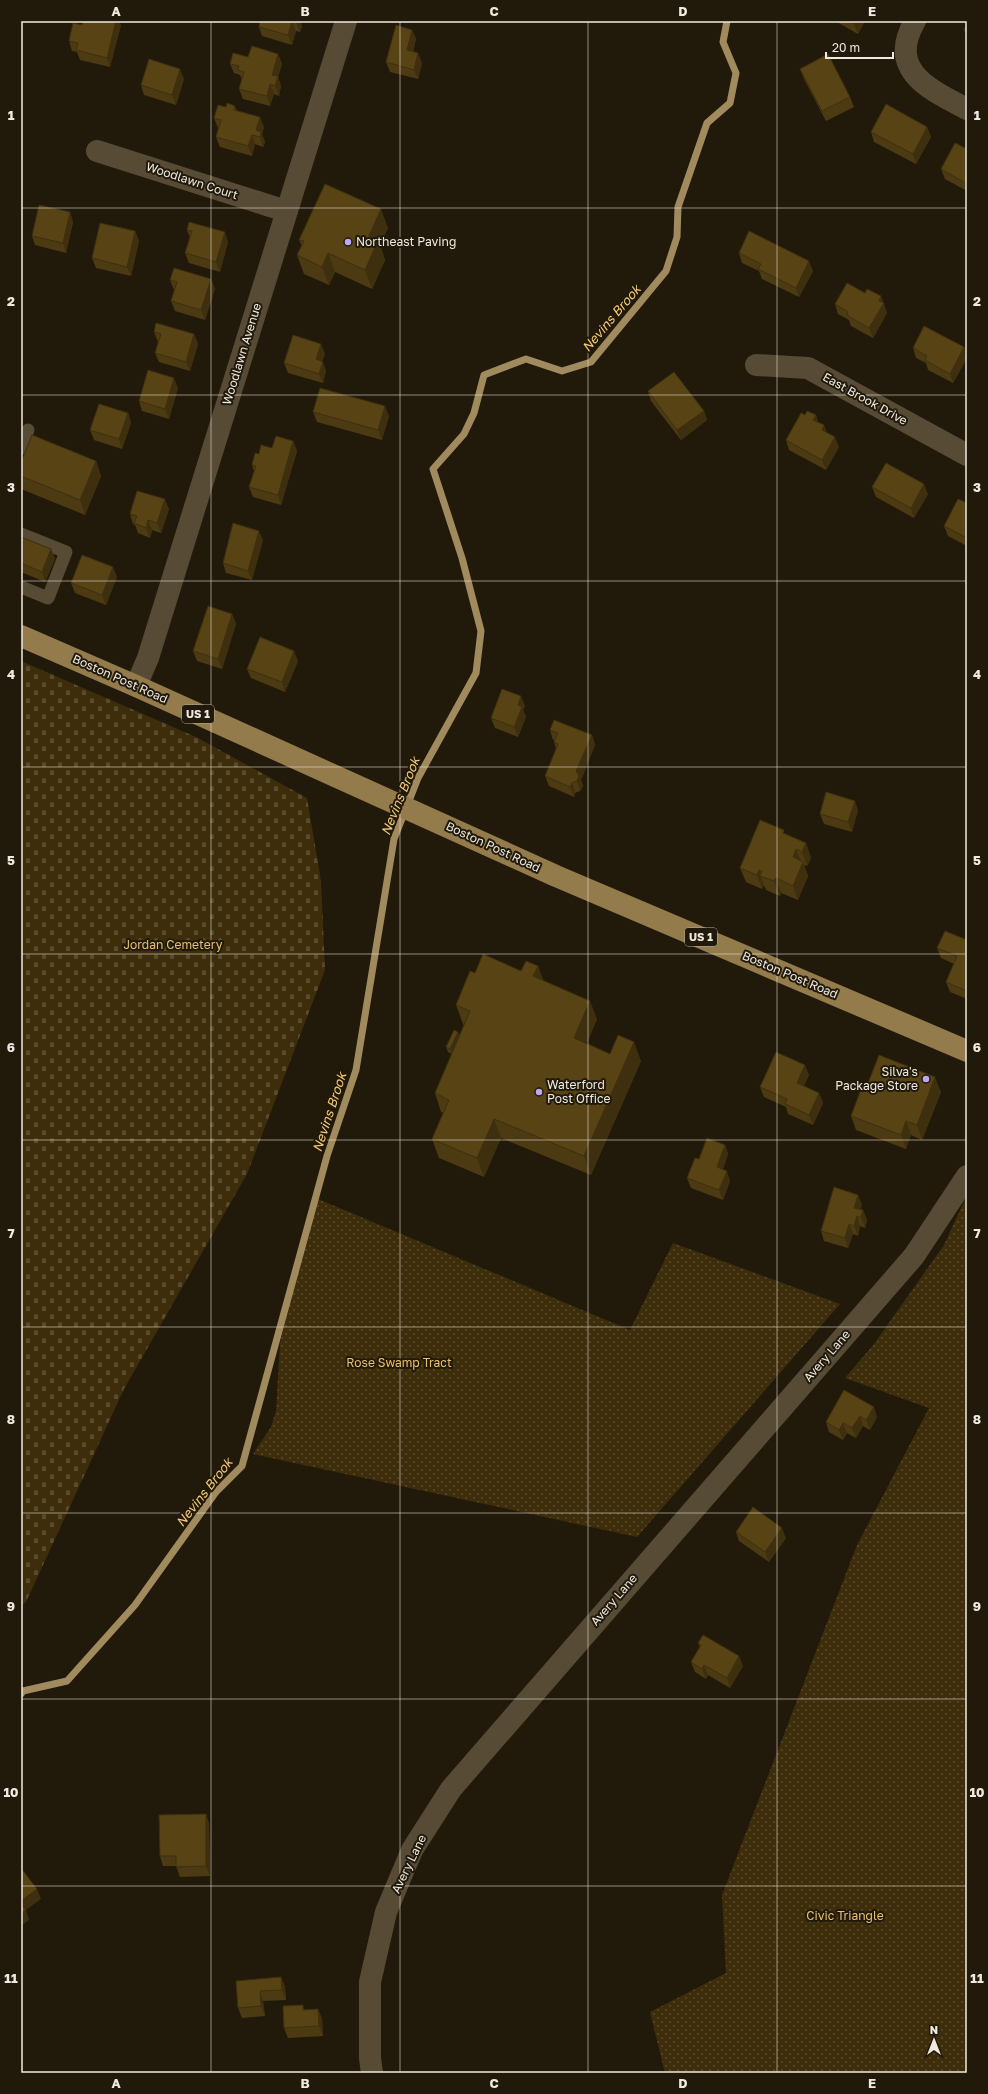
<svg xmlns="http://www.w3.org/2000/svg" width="988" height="2094" font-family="'Golos Text',sans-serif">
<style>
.cemetery{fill:url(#cemetery-stones)}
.park{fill:url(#park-dots)}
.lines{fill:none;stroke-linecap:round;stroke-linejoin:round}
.stream{stroke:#a18b5e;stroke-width:7}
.service{stroke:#574b35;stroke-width:13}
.minor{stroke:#574b35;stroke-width:22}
.tertiary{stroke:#574b35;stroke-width:22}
.primary{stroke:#937b4b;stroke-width:22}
.wall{fill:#4c3a12}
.shaded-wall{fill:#3e2f0f}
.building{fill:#584315;stroke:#3e2f0f}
.grid{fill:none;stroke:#efeae1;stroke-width:1;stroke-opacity:0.55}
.poi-dot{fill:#baaaf6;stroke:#211a0b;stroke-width:1.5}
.labels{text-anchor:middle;stroke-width:4;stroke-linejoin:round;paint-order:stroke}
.shield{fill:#211a0b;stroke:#b1aca1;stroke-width:1}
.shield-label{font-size:11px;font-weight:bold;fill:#efeae1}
.street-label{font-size:12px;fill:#efeae1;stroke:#211a0b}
.poi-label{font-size:12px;fill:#efeae1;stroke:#211a0b;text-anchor:start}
.park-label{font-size:12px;fill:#eac06a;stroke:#211a0b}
.water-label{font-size:13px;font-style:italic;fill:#f7cc76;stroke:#211a0b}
.neatline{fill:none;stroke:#efeae1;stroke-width:1.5}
.grid-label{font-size:13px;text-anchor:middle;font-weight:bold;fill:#efeae1}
</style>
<defs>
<pattern id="cemetery-stones" width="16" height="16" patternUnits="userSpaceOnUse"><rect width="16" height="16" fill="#3d2d0b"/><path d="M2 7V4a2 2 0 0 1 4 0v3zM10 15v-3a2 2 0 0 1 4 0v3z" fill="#594c2e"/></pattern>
<pattern id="park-dots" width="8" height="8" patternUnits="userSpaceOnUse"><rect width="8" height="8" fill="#3d2d0b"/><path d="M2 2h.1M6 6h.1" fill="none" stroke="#594c2e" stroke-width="1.8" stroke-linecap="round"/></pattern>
</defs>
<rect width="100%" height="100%" fill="#211a0b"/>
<path class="cemetery" d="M21 661 196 737 307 798 321 881 325 970 247 1174 124 1389 26 1602 21 1606Z"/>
<g class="park">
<path d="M967 1195V2073H665L650 2012 726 1973 722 1895 857 1545 929 1408 845 1378 874 1344 944 1245Z"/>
<path d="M318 1199 630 1330 673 1243 840 1304 637 1537 253 1454 271 1427 276 1411 280 1343 312 1213Z"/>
</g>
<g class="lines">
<path class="stream" d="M21 1694 23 1691 67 1681 135 1605 216 1492 242 1466 327 1156 356 1070 394 839 418 778 476 673 481 631 462 558 433 469 464 434 474 413 484 375 526 359 562 371 591 362 666 271 677 237 678 207 707 123 730 103 736 73 723 42 727 21"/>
<g class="service">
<path d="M21 448 28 430"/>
<path d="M21 534 66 552 48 598 21 587"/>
</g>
<g class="minor">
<path d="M915 21C886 71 931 90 967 109"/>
<path d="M97 151 286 211"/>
<path d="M756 365 808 368 967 455"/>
<path d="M136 686 148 658 346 21"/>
</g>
<path class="tertiary" d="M372 2073 370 2058V1982L386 1912 412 1850 451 1789 914 1256 967 1176"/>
<path class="primary" d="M21 636 136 686 556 876 967 1051"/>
</g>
<g class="wall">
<path d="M260 21H300L302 26 300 32 296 31 292 45 262 36 259 27Z"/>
<path d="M835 21H865L858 34Z"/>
<path d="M967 24V38L964 30Z"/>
<path d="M82 25H121L110 67 80 60 77 52 72 51 69 41Z"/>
<path d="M412 30 416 39 413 52 422 63 418 79 390 72 386 62Z"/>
<path d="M278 54 282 64 278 77 281 86 279 96 274 94 270 106 243 99 239 89 242 80 240 75 234 73 230 64 248 57Z"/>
<path d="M800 69 850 97 854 107 826 121 804 79Z"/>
<path d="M184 79 176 105 144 95 141 85Z"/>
<path d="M235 106 237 111 264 127 262 134 265 142 263 147 255 144 252 156 220 147 216 137 219 128H218L214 118 226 107Z"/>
<path d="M927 127 931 137 916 164 874 142 871 132Z"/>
<path d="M967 149V191L945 179 941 169Z"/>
<path d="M70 212 73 222 66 253 35 245 32 236Z"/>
<path d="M388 228 380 245 385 260 372 289 335 272 329 285 304 274 297 255 302 246 299 240Z"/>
<path d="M187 230 228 242 220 272 189 263 185 253 190 238Z"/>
<path d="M135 231 139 241 131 276 96 268 92 258Z"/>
<path d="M739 253 813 271 799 297 762 279 759 271 742 263Z"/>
<path d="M211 279 215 289 205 320 175 311 171 301 175 290H174L170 280Z"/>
<path d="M865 293 881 296 887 313 873 338 851 326 849 320 838 314 835 304Z"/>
<path d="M154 332 194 334 198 344 190 371 159 362 155 353 158 342Z"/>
<path d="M964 347 967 355V358L953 383 928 370 926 363 916 358 913 348Z"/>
<path d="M325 354 322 361 326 371 323 383 288 373 284 363Z"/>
<path d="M178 388 169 419 142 411 139 401Z"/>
<path d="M648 391 704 411 707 420 681 440 651 401Z"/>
<path d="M313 412 389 416 382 440 317 422Z"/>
<path d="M128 413 131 423 122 449 94 440 90 430Z"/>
<path d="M805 415H816L818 422 839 447 826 470 789 450 786 440Z"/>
<path d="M293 441 297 451 281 505 253 497 249 487 254 471 252 465 259 454Z"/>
<path d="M96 461 101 476 85 515 21 489V462Z"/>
<path d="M872 487 928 494 914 518 876 497Z"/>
<path d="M967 503V546L948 536 944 526Z"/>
<path d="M169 509 161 533 152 530 150 538 138 533 135 525 133 524 130 514Z"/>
<path d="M21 537 51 549 55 559 45 582 21 572Z"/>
<path d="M263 540 252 580 226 573 223 563Z"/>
<path d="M117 577 106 605 75 593 71 583Z"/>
<path d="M232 614 236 624 222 669 197 661 193 651Z"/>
<path d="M298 661 285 692 251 678 247 669Z"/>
<path d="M525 706 523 710 526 717 518 737 495 728 491 718Z"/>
<path d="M550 730 592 735 595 745 581 780 583 786 580 791 575 793 574 797 549 786 545 776 556 749 554 742 555 740H553Z"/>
<path d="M858 810 852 832 824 824 820 814Z"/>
<path d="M786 834 806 843 811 858 807 866 804 865 808 876 798 900 781 893 780 896 766 890 764 885 762 889 746 882 740 868Z"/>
<path d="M967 940V999L950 992 946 982 954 964 941 958 937 948Z"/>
<path d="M538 966 543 980 597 1019 587 1043 610 1054 641 1061 591 1175 501 1138 484 1177 439 1158 432 1139 443 1113 441 1112 435 1093 452 1054 448 1052 446 1047 458 1032 459 1036 464 1025 463 1024 456 1005 475 973 521 971Z"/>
<path d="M809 1075 804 1086 819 1093 823 1103 813 1125 788 1114 786 1107 764 1097 760 1087Z"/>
<path d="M867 1086 941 1092 922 1140 911 1135 906 1149 856 1130 851 1116Z"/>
<path d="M725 1145 728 1154 723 1169 730 1181 723 1200 691 1188 687 1178 699 1159Z"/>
<path d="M858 1195 862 1205 860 1210H863L867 1220 865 1228 860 1226 858 1236 853 1234 848 1248 824 1241 821 1231Z"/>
<path d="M844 1390 877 1417 870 1430 863 1426 856 1438 847 1433 843 1440 829 1432 826 1422Z"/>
<path d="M736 1532 786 1538 769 1562 739 1541Z"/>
<path d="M698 1643 743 1666 730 1688 708 1675 706 1679 695 1672 691 1662 700 1648Z"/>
<path d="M206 1814 209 1824 210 1876 180 1877 176 1866H163L160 1856Z"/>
<path d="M281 1977 285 1987 286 2000 263 2001 265 2016 242 2018 238 2008 236 1981Z"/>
<path d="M303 2005 304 2010 318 2009 322 2019 323 2036 288 2038 284 2028Z"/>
</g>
<g class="shaded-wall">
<path d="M116 21H119L121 25 110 67 107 58Z"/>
<path d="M292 21 296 31 292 45 288 35Z"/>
<path d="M297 21H300L302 26 300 32 296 22Z"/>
<path d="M856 21H865L858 34 854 24Z"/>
<path d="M412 30 416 39 410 60 407 50Z"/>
<path d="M418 53 422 63 418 79 414 70Z"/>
<path d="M278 54 282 64 278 77 281 86 279 96 275 86 272 75Z"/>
<path d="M180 69 184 79 176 105 172 95Z"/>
<path d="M270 84 274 94 270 106 267 96Z"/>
<path d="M260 117 264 127 262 134 265 142 263 147 260 137 256 130Z"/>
<path d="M927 127 931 137 916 164 913 154Z"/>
<path d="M252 135 255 144 252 156 248 146Z"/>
<path d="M381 209 388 228 380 245 385 260 372 289 365 270 369 236Z"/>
<path d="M70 212 73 222 66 253 63 243Z"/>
<path d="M135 231 139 241 131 276 127 267Z"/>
<path d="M225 232 228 242 220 272 216 262Z"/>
<path d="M328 253 335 272 329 285 322 267Z"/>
<path d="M809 261 813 271 799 297 796 288Z"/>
<path d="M211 279 215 289 205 320 201 310Z"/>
<path d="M881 296 887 313 873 338 869 328 879 301Z"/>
<path d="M194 334 198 344 190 371 186 362Z"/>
<path d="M321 344 325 354 319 369 316 359Z"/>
<path d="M964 347 967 355V358L953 383 950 374Z"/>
<path d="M323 362 326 371 323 383 319 374Z"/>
<path d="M174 378 178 388 169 419 165 409Z"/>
<path d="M385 406 389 416 382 440 378 430Z"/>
<path d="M704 411 707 420 681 440 677 430Z"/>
<path d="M128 413 131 423 122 449 119 439Z"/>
<path d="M816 415 819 425 813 420Z"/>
<path d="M824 425 828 435 822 430Z"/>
<path d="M835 437 839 447 826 470 822 460Z"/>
<path d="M293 441 297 451 281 505 278 495Z"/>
<path d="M96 461 101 476 85 515 80 500Z"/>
<path d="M924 484 928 494 914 518 911 508Z"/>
<path d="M165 499 169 509 161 533 157 523Z"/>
<path d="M148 520 152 530 150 538 146 528Z"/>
<path d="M259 531 263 540 252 580 248 571Z"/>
<path d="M51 549 55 559 45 582 42 572Z"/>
<path d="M113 567 117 577 106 605 102 595Z"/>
<path d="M232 614 236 624 222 669 218 659Z"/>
<path d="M294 651 298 661 285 692 282 682Z"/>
<path d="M521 696 525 706 523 710 526 717 518 737 514 727 518 705Z"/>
<path d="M592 735 595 745 581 780 583 786 580 791 577 781 576 771Z"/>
<path d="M572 783 575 793 574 797 570 787Z"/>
<path d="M855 801 858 810 852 832 848 822Z"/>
<path d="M806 843 811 858 807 866 802 852Z"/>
<path d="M796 849 802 864 793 857Z"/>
<path d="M803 862 808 876 798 900 793 886Z"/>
<path d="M759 870 764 885 762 889 757 875Z"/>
<path d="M776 878 781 893 780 896 774 881Z"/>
<path d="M538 966 545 985 533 976Z"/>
<path d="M590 1001 597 1019 581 1057 574 1038Z"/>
<path d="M458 1032 459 1037 452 1054 450 1049Z"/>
<path d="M634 1042 641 1061 591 1175 584 1156Z"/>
<path d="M805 1065 809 1075 800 1093 797 1083Z"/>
<path d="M935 1077 941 1092 922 1140 917 1125Z"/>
<path d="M819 1093 823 1103 813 1125 809 1115Z"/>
<path d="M494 1119 501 1138 484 1177 477 1158Z"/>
<path d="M906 1121 911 1135 906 1149 901 1135Z"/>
<path d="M725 1145 728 1154 720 1177 717 1167Z"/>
<path d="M727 1171 730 1181 723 1200 719 1190Z"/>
<path d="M858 1195 862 1205 858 1217 854 1208Z"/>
<path d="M863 1210 867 1220 865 1228 861 1218Z"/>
<path d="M857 1216 860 1226 858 1236 854 1226Z"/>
<path d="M849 1224 853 1234 848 1248 845 1238Z"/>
<path d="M874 1407 877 1417 870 1430 866 1420Z"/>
<path d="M860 1416 863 1426 856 1438 852 1428Z"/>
<path d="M843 1423 847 1433 843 1440 839 1430Z"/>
<path d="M782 1528 786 1538 769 1562 765 1552Z"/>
<path d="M739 1656 743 1666 730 1688 727 1678Z"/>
<path d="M704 1665 708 1675 706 1679 702 1669Z"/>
<path d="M206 1814 209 1824 210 1876 206 1866Z"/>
<path d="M37 1889 41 1899 26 1910 29 1920 21 1926V1901Z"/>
<path d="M281 1977 285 1987 286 2000 282 1990Z"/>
<path d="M260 1991 263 2001 265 2016 261 2006Z"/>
<path d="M318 2009 322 2019 323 2036 319 2026Z"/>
</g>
<g class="building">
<path d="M83 21 88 22V21H116L107 58 76 50 78 43 69 41 73 23 82 25Z"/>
<path d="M260 21H292L288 35 259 27Z"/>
<path d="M849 21H856L854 24Z"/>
<path d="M967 24V31L964 30Z"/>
<path d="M396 25 412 30 407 50 418 53 414 70 386 62Z"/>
<path d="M252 46 278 54 272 75 278 76 275 86 270 84 267 96 239 89 244 72 238 70 239 66 230 64 233 53 248 57Z"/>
<path d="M828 54 850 97 822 111 800 69Z"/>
<path d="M149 59 180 69 172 95 141 85Z"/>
<path d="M227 103 235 106 234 110 260 117 256 130 261 132 260 137 252 135 248 146 216 137 221 120 214 118 218 105 226 107Z"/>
<path d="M886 104 927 127 913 154 871 132Z"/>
<path d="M955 143 967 149V184L941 169Z"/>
<path d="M325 184 381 209 369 236 378 241 365 270 328 253 322 267 297 255 304 241 299 240Z"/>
<path d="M39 205 70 212 63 243 32 236Z"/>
<path d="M189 222 225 232 216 262 185 253 192 231 187 230Z"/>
<path d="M100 223 135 231 127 267 92 258Z"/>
<path d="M749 231 809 261 796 288 758 269 761 264 739 253Z"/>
<path d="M174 268 211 279 201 310 171 301 177 282 170 280Z"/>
<path d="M847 283 865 293 867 289 881 296 879 301 884 303 869 328 848 316 847 311 835 304Z"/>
<path d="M156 323 194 334 186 362 155 353 161 334 154 332Z"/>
<path d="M924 326 964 347 950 374 925 360 927 356 913 348Z"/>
<path d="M293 335 321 344 316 359 323 362 319 374 284 363Z"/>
<path d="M148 370 174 378 165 409 139 401Z"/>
<path d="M674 372 704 411 677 430 648 391Z"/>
<path d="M320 388 385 406 378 430 313 412Z"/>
<path d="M99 404 128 413 119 439 90 430Z"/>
<path d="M807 411 816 415 813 420 824 425 822 430 835 437 822 460 786 440 801 413 805 415Z"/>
<path d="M32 435 96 461 80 500 21 476V462Z"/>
<path d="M276 436 293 441 278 495 249 487 256 466 252 465 255 453 259 454 261 445 272 448Z"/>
<path d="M886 463 924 484 911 508 872 487Z"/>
<path d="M137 491 165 499 157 523 148 520 146 528 134 523 137 516 130 514Z"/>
<path d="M958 499 967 503V538L944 526Z"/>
<path d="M233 523 259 531 248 571 223 563Z"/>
<path d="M21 537 51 549 42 572 21 563Z"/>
<path d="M82 555 113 567 102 595 71 583Z"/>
<path d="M208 606 232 614 218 659 193 651Z"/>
<path d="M260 637 294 651 282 682 247 669Z"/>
<path d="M502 689 521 696 518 705 522 707 514 727 491 718Z"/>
<path d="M554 720 592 735 576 771 579 776 577 781 572 783 570 787 545 776 558 744 554 742 558 733 550 730Z"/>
<path d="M826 792 855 801 848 822 820 814Z"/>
<path d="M760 820 784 830 783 833 806 843 802 852 796 849 793 857 803 862 793 886 776 878 774 881 760 876 762 871 759 870 757 875 740 868Z"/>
<path d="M945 931 967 940V946L966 949H967V991L946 982 957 956 937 948Z"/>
<path d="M483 954 521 971 526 961 538 966 533 976 590 1001 574 1038 610 1054 618 1035 634 1042 584 1156 494 1119 477 1158 432 1139 449 1100 435 1093 470 1011 456 1005 470 971 475 973Z"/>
<path d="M454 1030 458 1032 450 1049 446 1047Z"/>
<path d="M776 1052 805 1065 797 1083 819 1093 809 1115 785 1104 787 1099 760 1087Z"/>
<path d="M879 1055 935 1077 917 1125 906 1121 901 1135 851 1116 863 1084 867 1086Z"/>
<path d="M707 1138 725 1145 717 1167 727 1171 719 1190 687 1178 695 1158 699 1159Z"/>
<path d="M834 1187 858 1195 854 1208 863 1210 861 1218 857 1216 854 1226 849 1224 845 1238 821 1231Z"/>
<path d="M844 1390 874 1407 866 1420 860 1416 852 1428 843 1423 839 1430 826 1422Z"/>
<path d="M753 1507 782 1528 765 1552 736 1532Z"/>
<path d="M703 1635 739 1656 727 1678 704 1665 702 1669 691 1662 701 1645 698 1643Z"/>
<path d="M206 1814V1866L176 1867V1856H160L159 1815Z"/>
<path d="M21 1868 37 1889 21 1901Z"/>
<path d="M21 1904 26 1910 21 1913Z"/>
<path d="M281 1977 282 1990 260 1991 261 2006 238 2008 236 1981Z"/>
<path d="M303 2005V2010L318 2009 319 2026 284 2028 283 2006Z"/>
</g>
<path class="grid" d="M211 21V2073M400 21V2073M588 21V2073M777 21V2073M21 208H967M21 395H967M21 581H967M21 767H967M21 954H967M21 1140H967M21 1327H967M21 1513H967M21 1699H967M21 1886H967"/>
<g class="poi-dot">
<circle cx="348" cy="242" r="4"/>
<circle cx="926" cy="1079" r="4"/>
<circle cx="539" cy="1092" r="4"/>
</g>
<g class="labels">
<g class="shield">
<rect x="182" y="705" width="32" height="18" rx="3"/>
<rect x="685" y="928" width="32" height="18" rx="3"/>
</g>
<g class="shield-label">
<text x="198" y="718">US 1</text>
<text x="701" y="941">US 1</text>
</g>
<g class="street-label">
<text transform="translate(192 181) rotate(18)" y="4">Woodlawn Court</text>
<text transform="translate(242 354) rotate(-73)" y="4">Woodlawn Avenue</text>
<text transform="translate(865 399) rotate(29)" y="4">East Brook Drive</text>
<text transform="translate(120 679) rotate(24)" y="4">Boston Post Road</text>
<text transform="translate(493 847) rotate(25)" y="4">Boston Post Road</text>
<text transform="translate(790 975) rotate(23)" y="4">Boston Post Road</text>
<text transform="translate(827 1356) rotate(-49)" y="4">Avery Lane</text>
<text transform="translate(614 1600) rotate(-49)" y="4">Avery Lane</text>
<text transform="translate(409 1864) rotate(-64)" y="4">Avery Lane</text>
</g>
<g class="poi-label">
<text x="356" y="246">Northeast Paving</text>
<text x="918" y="1076" text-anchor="end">Silva's<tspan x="918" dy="14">Package Store</tspan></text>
<text x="547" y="1089">Waterford<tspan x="547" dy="14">Post Office</tspan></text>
</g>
<g class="park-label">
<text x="173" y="949">Jordan Cemetery</text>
<text x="399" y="1367">Rose Swamp Tract</text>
<text x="845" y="1920">Civic Triangle</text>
</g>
<g class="water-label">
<text transform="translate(611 318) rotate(-50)" y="5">Nevins Brook</text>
<text transform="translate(400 796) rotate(-68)" y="5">Nevins Brook</text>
<text transform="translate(329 1112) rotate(-72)" y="5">Nevins Brook</text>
<text transform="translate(204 1492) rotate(-52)" y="5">Nevins Brook</text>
</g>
</g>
<rect width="988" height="2094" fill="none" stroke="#211a0b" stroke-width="44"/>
<g transform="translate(934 2040)" stroke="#211a0b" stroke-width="3" paint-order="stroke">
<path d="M0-3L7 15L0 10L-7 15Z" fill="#efeae1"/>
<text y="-6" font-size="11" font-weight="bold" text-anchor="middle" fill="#efeae1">N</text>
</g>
<path d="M826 52v6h67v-6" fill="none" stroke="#efeae1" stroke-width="2"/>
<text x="832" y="52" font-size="12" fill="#efeae1" stroke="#211a0b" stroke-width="3" paint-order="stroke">20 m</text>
<rect x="22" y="22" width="944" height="2050" class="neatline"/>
<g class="grid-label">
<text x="116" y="16">A</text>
<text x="305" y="16">B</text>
<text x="494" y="16">C</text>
<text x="683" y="16">D</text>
<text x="872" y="16">E</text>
<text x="11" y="120">1</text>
<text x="977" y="120">1</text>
<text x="11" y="306">2</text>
<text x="977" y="306">2</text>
<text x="11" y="492">3</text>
<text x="977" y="492">3</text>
<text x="11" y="679">4</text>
<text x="977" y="679">4</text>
<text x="11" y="865">5</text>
<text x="977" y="865">5</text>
<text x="11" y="1052">6</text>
<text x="977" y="1052">6</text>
<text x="11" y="1238">7</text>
<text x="977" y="1238">7</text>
<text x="11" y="1424">8</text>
<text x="977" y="1424">8</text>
<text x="11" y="1611">9</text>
<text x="977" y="1611">9</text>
<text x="11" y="1797">10</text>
<text x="977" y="1797">10</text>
<text x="11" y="1983">11</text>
<text x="977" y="1983">11</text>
<text x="116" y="2088">A</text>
<text x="305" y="2088">B</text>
<text x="494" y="2088">C</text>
<text x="683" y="2088">D</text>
<text x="872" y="2088">E</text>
</g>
</svg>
